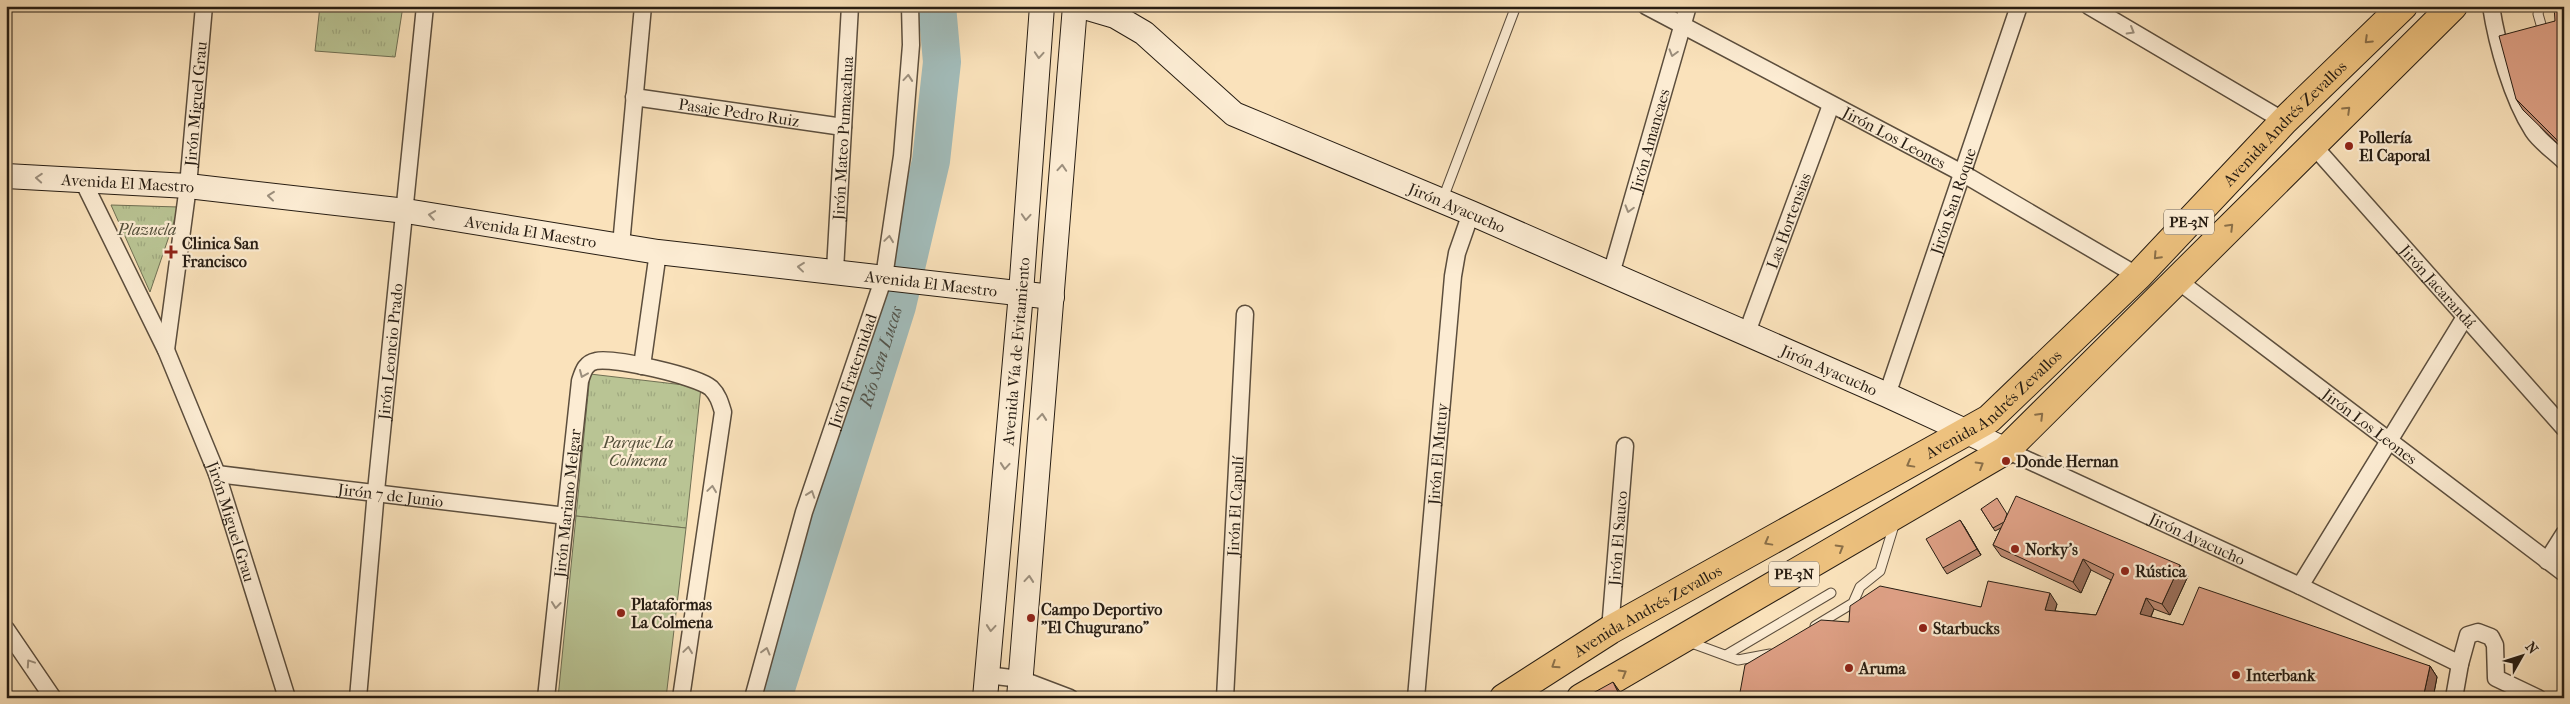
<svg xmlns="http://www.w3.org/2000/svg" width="2570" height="704" font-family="'IM FELL French Canon',serif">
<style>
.park{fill:url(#park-tufts);stroke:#707054}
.garden{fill:#b9c494;stroke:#707054}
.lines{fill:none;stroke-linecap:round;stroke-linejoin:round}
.river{stroke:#a2bcba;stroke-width:38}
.lane-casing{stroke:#5c4e3d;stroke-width:11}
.street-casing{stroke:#5c4e3d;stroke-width:19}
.secondary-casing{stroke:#271d13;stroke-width:26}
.highway-casing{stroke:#271d13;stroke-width:30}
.lane{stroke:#fcecd3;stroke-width:9}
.street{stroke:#fcecd3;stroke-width:16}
.secondary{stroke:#fcecd3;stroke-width:24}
.highway{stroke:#edc17e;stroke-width:28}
.wall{fill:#bf8a72;stroke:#271d13}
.shaded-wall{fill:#9b705d;stroke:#271d13}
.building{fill:#dea085;stroke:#271d13}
.oneway{stroke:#9c8f7d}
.oneway2{stroke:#8a6f48}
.poi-dot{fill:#8f2418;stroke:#fcecd3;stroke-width:2}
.labels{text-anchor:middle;stroke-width:4.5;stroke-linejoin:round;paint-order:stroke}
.shield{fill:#fcecd3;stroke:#675b4d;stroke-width:1}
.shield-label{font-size:15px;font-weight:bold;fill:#271d13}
.street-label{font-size:16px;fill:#271d13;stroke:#fcecd3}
.poi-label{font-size:16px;font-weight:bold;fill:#271d13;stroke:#fcecd3;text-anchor:start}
.park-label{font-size:16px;font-style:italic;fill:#534f3a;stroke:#fcecd3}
.water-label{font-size:18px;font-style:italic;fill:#52554d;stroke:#fcecd3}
</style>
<defs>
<pattern id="park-tufts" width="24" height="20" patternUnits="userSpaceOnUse" patternTransform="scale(1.25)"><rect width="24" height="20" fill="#b9c494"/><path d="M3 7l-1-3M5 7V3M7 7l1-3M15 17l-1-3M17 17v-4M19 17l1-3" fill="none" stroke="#9fa87f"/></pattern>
</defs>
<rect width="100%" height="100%" fill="#fae2bb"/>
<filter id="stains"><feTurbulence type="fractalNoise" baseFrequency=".004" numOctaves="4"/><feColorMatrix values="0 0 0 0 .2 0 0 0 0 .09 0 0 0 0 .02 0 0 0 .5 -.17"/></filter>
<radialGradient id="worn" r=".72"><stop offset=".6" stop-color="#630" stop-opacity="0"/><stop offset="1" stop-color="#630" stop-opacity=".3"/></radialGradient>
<g class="park">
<path d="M320 6H403L395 57 315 51Z"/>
<path d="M111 205 179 207 150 292Z"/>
<path d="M590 374 701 387 686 528 576 516Z"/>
</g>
<path class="garden" d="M576 516 686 528 666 698H558Z"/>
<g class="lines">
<path class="river" id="s1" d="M773 698 897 306 931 161 942 62 937 6"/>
<defs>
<g id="lane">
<path d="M2540 6 2538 14 2544 35"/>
<path d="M1442 201 1516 6"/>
<path d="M1815 626 1853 603 1860 587 1880 571 1895 522"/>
<path d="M1689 642 1738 660 1770 654"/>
<path d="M1726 655 1831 593"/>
</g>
<g id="street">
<path id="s2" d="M1646 6 1962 173 2138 276"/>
<path d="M2089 6 2284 121"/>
<path d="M2491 6C2497 45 2512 98 2533 131 2540 142 2554 151 2564 161"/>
<path id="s3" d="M634 97 843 127"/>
<path id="s4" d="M2312 144 2564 428"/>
<path id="s5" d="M83 181 166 350 217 474 287 698"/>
<path d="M621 245 643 6"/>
<path id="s6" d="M835 270 850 6"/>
<path id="s7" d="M1611 274 1688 6"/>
<path id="s8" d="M2177 280 2564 573"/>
<path id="s9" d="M1746 335 1831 105"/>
<path id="s10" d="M166 350 188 186 204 6"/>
<path d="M642 366 658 252"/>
<path id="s11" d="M1887 395 2019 6"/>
<path id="s12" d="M2006 450 2300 586 2460 664 2468 635 2478 632 2491 637 2495 645 2496 678 2538 698"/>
<path id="s13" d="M217 474 566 516"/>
<path d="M2547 561 2564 534"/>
<path d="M2300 586 2465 317"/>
<path d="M6 629 53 698"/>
<path id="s14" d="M1610 630 1625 446"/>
<path d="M987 675 1020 679 1070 698"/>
<path id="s15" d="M358 698 376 491 425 6"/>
<path id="s16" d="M546 698 580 381C583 372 585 363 596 361 613 357 697 376 711 388 718 395 720 402 723 412L681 698"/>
<path id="s17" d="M753 698 804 512 884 277 902 156 911 45 910 6"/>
<path id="s18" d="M1225 698 1245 314"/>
<path id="s19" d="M1416 698 1453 276 1457 253 1471 213"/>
<path d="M2454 698 2460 664"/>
</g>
<g id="secondary">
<path id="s20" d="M1081 6 1115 16 1144 33 1234 114 1471 213 1887 395 2006 450"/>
<path id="s21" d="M6 176 188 186 406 211 658 252 1052 297"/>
<path id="s22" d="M985 698 1021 293 1042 6"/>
<path d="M1019 698 1075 6"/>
</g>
<g id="highway">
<path id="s23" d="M1504 698 1610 630 1989 419 2138 276 2284 121 2403 6"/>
<path d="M1581 698 2006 450 2453 6"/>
</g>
</defs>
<use href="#lane" class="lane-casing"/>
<use href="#street" class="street-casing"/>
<use href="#secondary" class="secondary-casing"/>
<use href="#highway" class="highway-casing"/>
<use href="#lane" class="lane"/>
<use href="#street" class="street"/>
<use href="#secondary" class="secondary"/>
<use href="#highway" class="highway"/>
</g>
<g class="wall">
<path d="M2564 6V150L2523 110 2516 99 2555 21Z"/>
<path d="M1981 509 2007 514 2188 576 2170 615 2154 609 2151 617 2183 625 2430 666 2437 677 2433 698H1739L1849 622 1981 607 2057 604 2055 611 2096 615 2111 580 2091 570 2081 593 2001 556 1993 545 2001 528 1995 531Z"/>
<path d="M1964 526 1981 555 1947 574 1943 568Z"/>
</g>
<g class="shaded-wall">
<path d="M1960 520 1964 526 1981 555 1977 549Z"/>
<path d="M2083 559 2091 570 2081 593 2073 582Z"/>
<path d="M2180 565 2188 576 2170 615 2162 604Z"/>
<path d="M2050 593 2057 604 2052 621 2045 610Z"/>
<path d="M2146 598 2154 609 2147 625 2140 614Z"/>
<path d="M2430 666 2437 677 2433 698H2423Z"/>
<path d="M1613 682 1623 696 1624 698H1621Z"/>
</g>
<g class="building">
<path d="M2554 6H2564V147L2516 99 2499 36 2555 21Z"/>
<path d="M2016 496 2180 565 2162 604 2146 598 2140 614 2183 625 2199 587 2430 666 2423 698H1739L1745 665 1821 620 1849 622 1850 606 1880 586 1981 607 1988 581 2050 593 2045 610 2096 615 2114 574 2083 559 2073 582 1993 545Z"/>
<path d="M1997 498 2007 514 2004 522 1993 528 1981 509Z"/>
<path d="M1960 520 1977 549 1943 568 1926 539Z"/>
<path d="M1613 682 1621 698H1584Z"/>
</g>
<defs><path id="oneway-chevron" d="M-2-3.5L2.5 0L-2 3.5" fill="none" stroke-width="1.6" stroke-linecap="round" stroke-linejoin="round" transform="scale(1.25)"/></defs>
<g class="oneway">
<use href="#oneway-chevron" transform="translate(2131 31) rotate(30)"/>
<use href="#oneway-chevron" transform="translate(1673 53) rotate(106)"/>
<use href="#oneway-chevron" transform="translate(1039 55) rotate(94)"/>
<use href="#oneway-chevron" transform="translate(908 78) rotate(-85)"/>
<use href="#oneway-chevron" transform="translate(1062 168) rotate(-86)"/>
<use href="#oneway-chevron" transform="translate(39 178) rotate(-176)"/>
<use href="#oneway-chevron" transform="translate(271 196) rotate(-174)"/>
<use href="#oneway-chevron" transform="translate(1629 209) rotate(106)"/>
<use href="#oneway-chevron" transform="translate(432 215) rotate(-171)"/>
<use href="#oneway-chevron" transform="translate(1026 217) rotate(94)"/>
<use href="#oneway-chevron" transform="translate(889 239) rotate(-82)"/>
<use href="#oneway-chevron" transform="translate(801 267) rotate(-174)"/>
<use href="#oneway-chevron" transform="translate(583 374) rotate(113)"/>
<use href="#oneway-chevron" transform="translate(1042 417) rotate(-85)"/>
<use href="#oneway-chevron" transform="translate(1005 466) rotate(95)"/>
<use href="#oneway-chevron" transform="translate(712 489) rotate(-82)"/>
<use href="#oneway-chevron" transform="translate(811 494) rotate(-71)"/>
<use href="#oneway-chevron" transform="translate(1029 579) rotate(-85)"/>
<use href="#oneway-chevron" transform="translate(556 605) rotate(96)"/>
<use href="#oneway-chevron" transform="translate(991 628) rotate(95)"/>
<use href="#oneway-chevron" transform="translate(688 650) rotate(-82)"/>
<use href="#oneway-chevron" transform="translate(766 651) rotate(-75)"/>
<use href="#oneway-chevron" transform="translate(30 663) rotate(-124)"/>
</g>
<g class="oneway2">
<use href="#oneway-chevron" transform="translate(2368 40) rotate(136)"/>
<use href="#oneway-chevron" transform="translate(2347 110) rotate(-44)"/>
<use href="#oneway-chevron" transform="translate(2230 227) rotate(-45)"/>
<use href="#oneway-chevron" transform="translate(2157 256) rotate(133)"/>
<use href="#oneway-chevron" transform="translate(2040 416) rotate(-45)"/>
<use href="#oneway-chevron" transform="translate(1910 464) rotate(151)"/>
<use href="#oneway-chevron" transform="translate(1980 465) rotate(-31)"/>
<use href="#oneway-chevron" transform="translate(1768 542) rotate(151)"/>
<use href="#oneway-chevron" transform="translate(1840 548) rotate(-30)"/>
<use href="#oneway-chevron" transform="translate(1555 665) rotate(147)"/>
<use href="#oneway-chevron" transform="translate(1623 673) rotate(-30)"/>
</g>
<g class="poi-dot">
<circle cx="2349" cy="146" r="5"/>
<path d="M168.5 244.5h5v5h5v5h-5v5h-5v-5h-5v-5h5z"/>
<circle cx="2006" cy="461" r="5"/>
<circle cx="2015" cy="549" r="5"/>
<circle cx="2125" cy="571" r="5"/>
<circle cx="621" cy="613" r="5"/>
<circle cx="1031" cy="618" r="5"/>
<circle cx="1923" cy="628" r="5"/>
<circle cx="1849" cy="668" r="5"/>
<circle cx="2236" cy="675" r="5"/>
</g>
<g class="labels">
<g class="shield">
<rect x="2164" y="209.5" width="50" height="25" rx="4"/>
<rect x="1769" y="561.5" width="50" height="25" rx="4"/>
</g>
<g class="shield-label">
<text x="2189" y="227">PE-3N</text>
<text x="1794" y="579">PE-3N</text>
</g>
<g class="street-label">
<text dy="6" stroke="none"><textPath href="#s10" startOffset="248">Jirón Miguel Grau</textPath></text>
<text dy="6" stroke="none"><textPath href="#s3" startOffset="106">Pasaje Pedro Ruiz</textPath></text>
<text dy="6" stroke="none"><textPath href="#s23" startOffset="978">Avenida Andrés Zevallos</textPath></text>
<text dy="6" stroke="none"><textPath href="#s6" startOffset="132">Jirón Mateo Pumacahua</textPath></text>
<text dy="6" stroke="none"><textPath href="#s2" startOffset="281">Jirón Los Leones</textPath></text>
<text dy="6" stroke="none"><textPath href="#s7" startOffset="139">Jirón Amancaes</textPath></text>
<text dy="6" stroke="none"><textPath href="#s21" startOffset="122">Avenida El Maestro</textPath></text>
<text dy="6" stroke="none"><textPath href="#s11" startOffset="205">Jirón San Roque</textPath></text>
<text dy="6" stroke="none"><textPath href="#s20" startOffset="432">Jirón Ayacucho</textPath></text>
<text dy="6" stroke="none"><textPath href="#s9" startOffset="122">Las Hortensias</textPath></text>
<text dy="6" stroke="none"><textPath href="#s21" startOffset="528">Avenida El Maestro</textPath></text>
<text dy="6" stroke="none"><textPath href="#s21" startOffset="932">Avenida El Maestro</textPath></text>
<text dy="6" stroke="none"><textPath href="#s4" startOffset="190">Jirón Jacarandá</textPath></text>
<text dy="6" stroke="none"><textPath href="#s15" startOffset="348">Jirón Leoncio Prado</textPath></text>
<text dy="6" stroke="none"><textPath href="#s22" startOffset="348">Avenida Vía de Evitamiento</textPath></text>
<text dy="6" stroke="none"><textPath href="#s20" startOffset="838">Jirón Ayacucho</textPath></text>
<text dy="6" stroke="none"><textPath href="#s17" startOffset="342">Jirón Fraternidad</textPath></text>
<text dy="6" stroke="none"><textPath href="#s23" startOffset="572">Avenida Andrés Zevallos</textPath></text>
<text dy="6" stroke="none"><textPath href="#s8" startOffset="242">Jirón Los Leones</textPath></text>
<text dy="6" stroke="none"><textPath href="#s19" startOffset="245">Jirón El Mutuy</textPath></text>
<text dy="6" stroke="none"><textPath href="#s13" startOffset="175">Jirón 7 de Junio</textPath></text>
<text dy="6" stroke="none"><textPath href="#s16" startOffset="196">Jirón Mariano Melgar</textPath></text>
<text dy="6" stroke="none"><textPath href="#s18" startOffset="192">Jirón El Capulí</textPath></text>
<text dy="6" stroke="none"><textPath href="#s5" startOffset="372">Jirón Miguel Grau</textPath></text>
<text dy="6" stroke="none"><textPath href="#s14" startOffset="92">Jirón El Sauco</textPath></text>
<text dy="6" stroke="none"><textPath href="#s12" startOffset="211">Jirón Ayacucho</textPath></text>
<text dy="6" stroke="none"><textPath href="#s23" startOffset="168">Avenida Andrés Zevallos</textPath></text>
</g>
<g class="poi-label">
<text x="2359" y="143">Pollería<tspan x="2359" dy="18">El Caporal</tspan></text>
<text x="182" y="249">Clinica San<tspan x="182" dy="18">Francisco</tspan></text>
<text x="2016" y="467">Donde Hernan</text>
<text x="2025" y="555">Norky's</text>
<text x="2135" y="577">Rústica</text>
<text x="631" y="610">Plataformas<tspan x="631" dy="18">La Colmena</tspan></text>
<text x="1041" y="615">Campo Deportivo<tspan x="1041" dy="18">"El Chugurano"</tspan></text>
<text x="1933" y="634">Starbucks</text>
<text x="1859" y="674">Aruma</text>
<text x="2246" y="681">Interbank</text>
</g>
<g class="park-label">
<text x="147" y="235">Plazuela</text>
<text x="638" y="448">Parque La<tspan x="638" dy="18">Colmena</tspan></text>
</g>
<g class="water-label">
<text dy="6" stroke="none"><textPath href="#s1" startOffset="358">Río San Lucas</textPath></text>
</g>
</g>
<rect width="2570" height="704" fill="none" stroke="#fae2bb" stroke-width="25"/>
<rect x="8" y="8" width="2555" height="689" fill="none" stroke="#271d13" stroke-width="2.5"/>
<rect x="12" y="12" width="2545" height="679" fill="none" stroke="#271d13"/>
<g transform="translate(2522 656) rotate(51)" stroke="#fcecd3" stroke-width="4" paint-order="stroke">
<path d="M0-4L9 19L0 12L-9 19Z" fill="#271d13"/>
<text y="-8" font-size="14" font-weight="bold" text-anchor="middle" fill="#271d13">N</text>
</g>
<rect width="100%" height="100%" filter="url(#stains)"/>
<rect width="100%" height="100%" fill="url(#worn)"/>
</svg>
